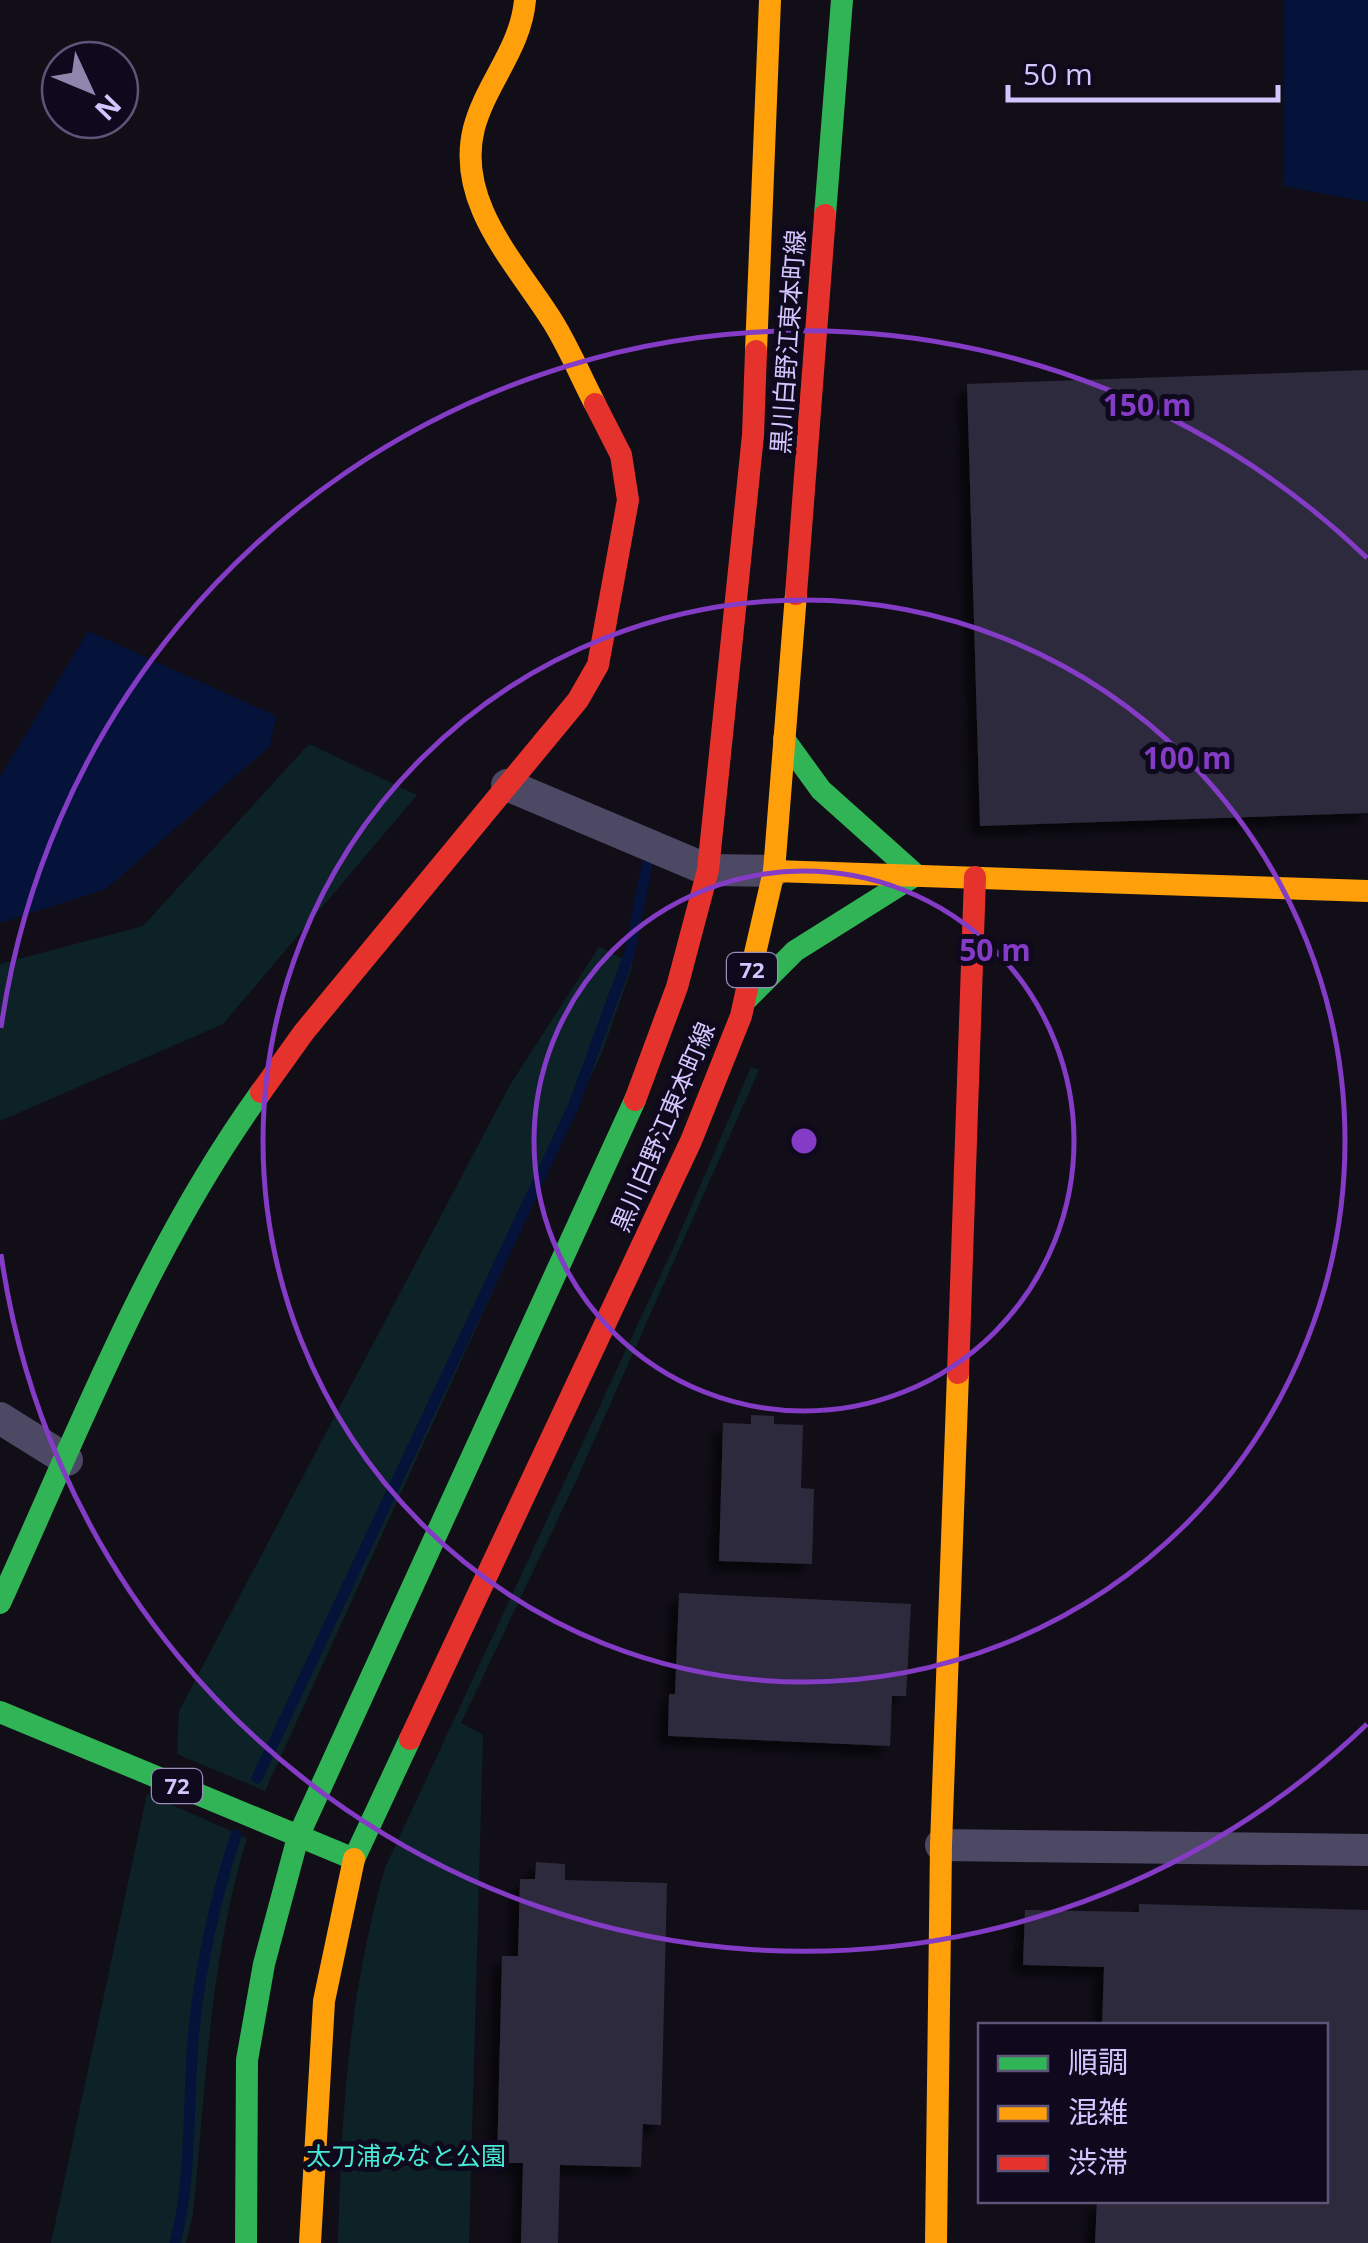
<svg xmlns="http://www.w3.org/2000/svg" width="1368" height="2243" font-family="'Open Sans','Noto Sans JP',sans-serif">
<style>
.green{fill:#0d2226}
.water{fill:#051239}
.lines{fill:none;stroke-linecap:round;stroke-linejoin:round}
.stream{stroke:#051239;stroke-width:11}
.building{fill:#2f2a3c;filter:url(#shadow)}
.street{stroke:#4d4863;stroke-width:32}
.fast{stroke:#30b455;stroke-width:22}
.slow{stroke:#ff9f0a;stroke-width:22}
.jam{stroke:#e5322d;stroke-width:22}
.ring{fill:none;stroke:#843bc5;stroke-width:5}
.labels{text-anchor:middle;stroke-width:10;stroke-linejoin:round;paint-order:stroke}
.shield{fill:#0f091d;stroke:#988dbb;stroke-width:2.5}
.shield-label{font-size:22px;font-weight:bold;fill:#d3c6ff}
.street-label{font-size:25px;fill:#d3c6ff;stroke:#0f091d}
.park-label{font-size:25px;fill:#47ead4;stroke:#0f091d}
.centre{fill:#843bc5;stroke:#0f091d;stroke-width:5}
.ring-label{font-size:30px;text-anchor:middle;font-weight:bold;fill:#843bc5;stroke:#0f091d;stroke-width:10;stroke-linejoin:round;paint-order:stroke}
</style>
<defs>
<filter id="shadow"><feDropShadow dx="-9" dy="9" stdDeviation="5" flood-color="#0009"/></filter>
</defs>
<rect width="100%" height="100%" fill="#110e18"/>
<g class="green">
<path d="M309 744 417 795 223 1024 0 1121V964L143 926Z"/>
<path d="M599 947 633 964 603 1050 265 1791 177 1754 179 1711 510 1085Z"/>
<path d="M751 1067 759 1070 576 1481 461 1723 483 1735 469 2243H338C342 2109 348 1998 385 1868L676 1242Z"/>
<path d="M147 1794 247 1838C209 1962 206 2086 193 2214L186 2243H51Z"/>
</g>
<g class="water">
<path d="M1284 0H1368V202L1283 186Z"/>
<path d="M88 631 276 716 270 746 106 889 0 923V777Z"/>
</g>
<g class="lines">
<g class="stream">
<path d="M257 1778 573 1107 629 955 647 864"/>
<path d="M175 2243C193 2175 187 2100 194 2029 201 1962 215 1899 236 1835"/>
</g>
</g>
<g class="building">
<path d="M1368 370V813L980 826 967 384Z"/>
<path d="M751 1415 774 1416V1424L803 1425 801 1488 814 1489 812 1564 719 1561 723 1423 751 1424Z"/>
<path d="M679 1593 911 1604 906 1696H892L890 1746 668 1736 669 1694H675Z"/>
<path d="M536 1862 565 1864V1880L667 1883 661 2125 643 2124 641 2167 560 2165 558 2243H521L523 2163H497L502 1956H518L520 1879H535Z"/>
<path d="M1139 1904 1368 1910V2243H1095L1097 2200H1326V2026H1102L1104 1967 1023 1965 1025 1910 1139 1912Z"/>
</g>
<g class="lines">
<g class="street">
<path d="M507 785 708 870 774 871"/>
<path d="M0 1418 67 1460"/>
<path d="M941 1845 1368 1850"/>
</g>
<g class="fast">
<path d="M825 215 842 0"/>
<path d="M745 1001 795 951 916 875 821 790 784 739"/>
<path d="M0 1603C79 1430 149 1247 261 1092"/>
<path d="M0 1712 354 1859 410 1739"/>
<path d="M298 1837 635 1100"/>
<path d="M246 2243 247 2060 264 1964 298 1837"/>
</g>
<g class="slow">
<path d="M525 0C521 48 486 83 474 128 455 203 517 264 553 322 569 348 581 377 595 404"/>
<path d="M756 351 770 0"/>
<path d="M774 871 1368 891"/>
<path d="M750 975 774 871 796 594"/>
<path d="M310 2243 324 2001 354 1859"/>
<path d="M936 2243 941 1845 958 1373"/>
</g>
<g class="jam">
<path d="M796 594 825 215"/>
<path d="M261 1092 304 1032 578 700 598 665 628 500 621 455 595 404"/>
<path d="M635 1100 677 987 708 870 753 435 756 351"/>
<path d="M958 1373 975 877"/>
<path d="M410 1739 691 1141 741 1016 750 975"/>
</g>
</g>
<g class="ring">
<circle cx="804" cy="1141" r="270"/>
<circle cx="804" cy="1141" r="541"/>
<path d="M1367 1724A811 811 0 0 1 1 1254M1 1028A811 811 0 0 1 1367 558"/>
</g>
<g class="labels">
<g class="shield">
<rect x="727" y="953" width="50" height="34" rx="8"/>
<rect x="152" y="1769" width="50" height="34" rx="8"/>
</g>
<g class="shield-label">
<text x="752" y="978">72</text>
<text x="177" y="1794">72</text>
</g>
<g class="street-label">
<text transform="translate(788 342) rotate(-86)" y="9">黒川白野江東本町線</text>
<text transform="translate(663 1127) rotate(-67)" y="9">黒川白野江東本町線</text>
</g>
<g class="park-label">
<text x="406" y="2165">太刀浦みなと公園</text>
</g>
</g>
<circle cx="804" cy="1141" r="15" class="centre"/>
<g class="ring-label">
<text x="1147" y="416">150 m</text>
<text x="1187" y="769">100 m</text>
<text x="995" y="961">50 m</text>
</g>
<rect x="978" y="2023" width="350" height="180" fill="#0f091d" stroke="#5d5577" stroke-width="2.5"/>
<rect x="998" y="2056" width="50" height="15" fill="#30b455" stroke="#5d5577" stroke-width="2.5"/>
<text x="1068" y="2073" font-size="30" fill="#d3c6ff">順調</text>
<rect x="998" y="2106" width="50" height="15" fill="#ff9f0a" stroke="#5d5577" stroke-width="2.5"/>
<text x="1068" y="2123" font-size="30" fill="#d3c6ff">混雑</text>
<rect x="998" y="2156" width="50" height="15" fill="#e5322d" stroke="#5d5577" stroke-width="2.5"/>
<text x="1068" y="2173" font-size="30" fill="#d3c6ff">渋滞</text>
<g transform="translate(90 90) rotate(134)"><circle r="48" fill="#0f091d" stroke="#5d5577" stroke-width="2.5"/>
<path d="M0-8L18 38L0 25L-18 38Z" fill="#8f86ae"/>
<text y="-15" font-size="28" font-weight="bold" text-anchor="middle" fill="#d3c6ff">N</text>
</g>
<path d="M1008 85v15h270v-15" fill="none" stroke="#d3c6ff" stroke-width="5"/>
<text x="1023" y="85" font-size="30" fill="#d3c6ff" stroke="#0f091d" stroke-width="8" paint-order="stroke">50 m</text>
</svg>
